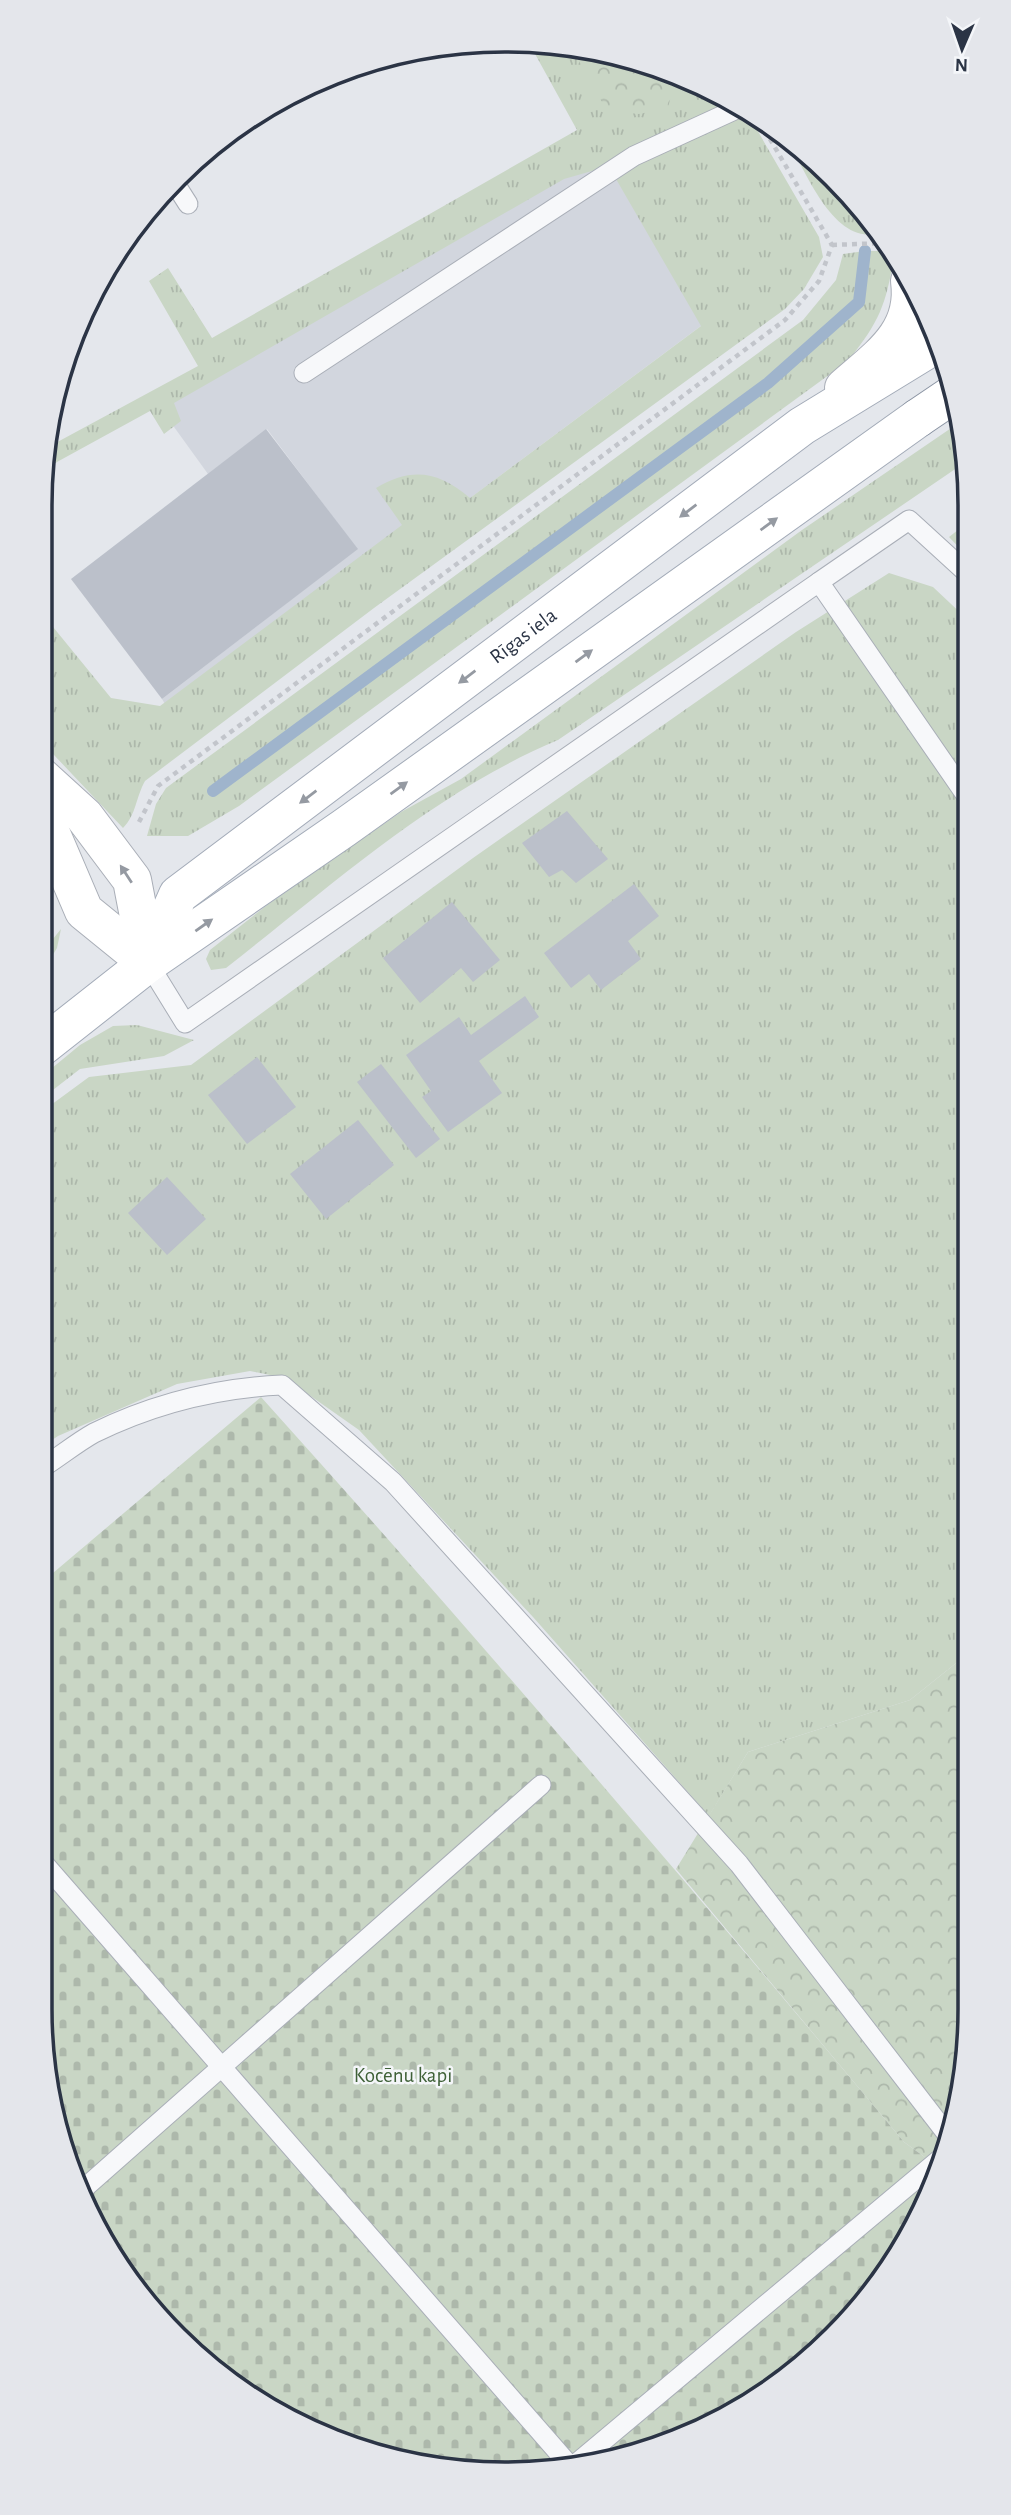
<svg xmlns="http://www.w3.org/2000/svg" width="1011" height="2515" font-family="'Alegreya Sans',sans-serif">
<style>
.built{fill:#d2d6de}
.grass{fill:url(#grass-tufts)}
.forest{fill:url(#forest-crowns)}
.cemetery{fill:url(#cemetery-stones)}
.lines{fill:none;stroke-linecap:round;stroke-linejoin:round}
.stream{stroke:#9fb4cc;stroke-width:12}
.building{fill:#bbc0ca}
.lane-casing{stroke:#a9aeb7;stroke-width:21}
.secondary-casing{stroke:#a9aeb7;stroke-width:40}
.primary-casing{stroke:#a3abb8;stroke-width:40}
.highway-casing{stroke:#8b94a3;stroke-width:40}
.path{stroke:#c2c5cb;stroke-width:4.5;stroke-dasharray:5 5;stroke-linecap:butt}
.lane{stroke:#f7f8fa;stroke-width:19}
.secondary{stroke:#fff;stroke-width:38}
.primary{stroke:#fff;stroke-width:38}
.highway{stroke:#fff;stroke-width:38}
.oneway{fill:#959aa2}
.labels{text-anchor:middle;stroke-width:5;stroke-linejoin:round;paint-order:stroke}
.street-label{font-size:21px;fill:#2b3445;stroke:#f4f6f9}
.park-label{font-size:21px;fill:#3f6138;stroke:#f4f6f9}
.rim{fill:none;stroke:#2b3445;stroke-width:3.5}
</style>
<defs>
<pattern id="grass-tufts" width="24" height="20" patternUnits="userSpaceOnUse" patternTransform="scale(1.75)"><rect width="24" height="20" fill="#c9d6c5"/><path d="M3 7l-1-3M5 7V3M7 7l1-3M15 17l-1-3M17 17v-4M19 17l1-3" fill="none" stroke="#adb8ab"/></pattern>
<pattern id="forest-crowns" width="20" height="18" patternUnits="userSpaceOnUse" patternTransform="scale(1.75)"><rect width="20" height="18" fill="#c9d6c5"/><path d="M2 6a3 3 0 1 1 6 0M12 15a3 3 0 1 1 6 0" fill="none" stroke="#adb8ab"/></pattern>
<pattern id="cemetery-stones" width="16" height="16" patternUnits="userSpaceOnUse" patternTransform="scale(1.75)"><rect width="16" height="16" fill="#c9d6c5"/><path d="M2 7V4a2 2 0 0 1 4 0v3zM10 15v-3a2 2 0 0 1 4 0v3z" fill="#adb8ab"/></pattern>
</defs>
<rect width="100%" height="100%" fill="#e4e7ec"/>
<path class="built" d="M619 133 729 305 174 719 162 699 357 549 267 429 208 474 156 402Z"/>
<g class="grass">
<path d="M529 43 576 47 615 111 675 83 676 75 745 109 819 237 823 257 804 289 785 309 374 608 145 781C136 797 136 815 123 828L54 755 40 735V611L111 698 160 706 402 525 376 488C412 467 438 471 470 498L701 326 616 179 592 171 564 179 174 403 181 421 164 434 150 411 46 468 50 446 198 366 149 281 168 268 212 338 577 130Z"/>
<path d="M333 76 200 158C237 122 284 94 333 76Z"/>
<path d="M787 139 856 199 878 233C834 246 805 170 787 139Z"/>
<path d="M865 251H890L894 256C886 306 879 322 848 361L239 806 188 836H147L156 804 166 788 803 320 836 280 843 254Z"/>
<path d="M960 422 967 444V461L558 740C434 792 331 886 226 968L211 970 206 959 210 950 267 905 401 812 461 779 802 530Z"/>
<path d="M967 523V556L949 537Z"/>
<path d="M889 573 933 587 967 619 970 1652 910 1700 748 1752 709 1816 533 1617 359 1430 285 1378 250 1371 177 1384 58 1436 40 1448V1113L89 1077 191 1065 473 858 796 632Z"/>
<path d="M40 864 52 903 40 923Z"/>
<path d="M61 929 57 948 40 976V955Z"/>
<path d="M137 1025 194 1040 164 1056 80 1069 40 1100V1078L80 1045 113 1026Z"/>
</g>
<g class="forest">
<path d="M570 45 655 65 676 75 668 108 639 114 607 111Z"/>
<path d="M970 1652 971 2009 946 2159 941 2169 904 2142 676 1869 748 1752 910 1700Z"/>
</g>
<path class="cemetery" d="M261 1397C481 1641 694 1890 904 2142L941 2169 874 2293 813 2359 738 2412 597 2466 444 2471 356 2450 273 2413 155 2316 102 2242 65 2159 40 2010V1584Z"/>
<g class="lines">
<g class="stream">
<path d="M861 208 864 220"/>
<path d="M213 791 768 383 859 302 865 251"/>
</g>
</g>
<g class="building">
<path d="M266 429 358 549 162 699 71 579Z"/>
<path d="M567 811 608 859 576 883 562 870 549 877 522 843Z"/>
<path d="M634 884 659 916 628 941 641 959 601 990 589 974 571 988 544 953Z"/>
<path d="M452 902 500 960 473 982 461 968 420 1003 383 958Z"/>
<path d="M525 996 539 1017 479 1061 502 1093 448 1132 422 1097 431 1091 406 1055 459 1017 471 1035Z"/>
<path d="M257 1057 296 1107 247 1144 208 1095Z"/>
<path d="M381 1064 440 1139 416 1158 357 1082Z"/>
<path d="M358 1120 394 1165 326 1219 290 1174Z"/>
<path d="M167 1177 206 1219 167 1255 128 1213Z"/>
</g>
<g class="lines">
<defs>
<g id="lane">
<path d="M174 182 188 204"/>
<path d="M304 373 634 156 741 107"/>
<path d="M819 582 909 520 967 573"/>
<path d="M148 963 185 1023 819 582 968 798"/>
<path d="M40 1469C58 1458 76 1443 94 1433 153 1404 217 1388 282 1385L393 1482 739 1864 950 2138"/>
<path d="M40 1859 571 2467"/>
<path d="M80 2192 541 1785"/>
<path d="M572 2467 947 2153"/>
</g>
<g id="secondary">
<path d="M844 388C879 357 917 333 910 281"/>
<path d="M40 776 84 816 132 880 148 963"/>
<path d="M40 808 84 911 148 963"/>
</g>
<g id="primary">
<path id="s1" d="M148 963 178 895 802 426 936 344"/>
<path d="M40 1048 148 963 344 828 918 418"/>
</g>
<path id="highway" d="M918 418 952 395"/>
</defs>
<use href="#lane" class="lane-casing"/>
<use href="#secondary" class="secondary-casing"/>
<use href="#primary" class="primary-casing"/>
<use href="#highway" class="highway-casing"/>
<g class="path">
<path d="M832 245 885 243"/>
<path d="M139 822 158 786 785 320 819 281 832 245 763 127"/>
<path d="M40 939 48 928"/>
</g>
<use href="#lane" class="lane"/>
<use href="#secondary" class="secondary"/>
<use href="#primary" class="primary"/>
<use href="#highway" class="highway"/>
</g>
<defs><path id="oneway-solid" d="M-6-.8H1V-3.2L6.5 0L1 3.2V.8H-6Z" transform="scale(1.75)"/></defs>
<g class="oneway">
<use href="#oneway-solid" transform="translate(688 511) rotate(143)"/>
<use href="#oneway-solid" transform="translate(769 524) rotate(-36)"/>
<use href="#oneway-solid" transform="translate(584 656) rotate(-36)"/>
<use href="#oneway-solid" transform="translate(467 677) rotate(143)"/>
<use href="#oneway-solid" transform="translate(399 788) rotate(-36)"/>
<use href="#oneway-solid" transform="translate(308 797) rotate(143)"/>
<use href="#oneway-solid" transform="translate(126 874) rotate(-123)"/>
<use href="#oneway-solid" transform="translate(204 925) rotate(-35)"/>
</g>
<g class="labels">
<g class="street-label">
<text dy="7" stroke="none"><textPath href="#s1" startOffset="506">Rīgas iela</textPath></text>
</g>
<g class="park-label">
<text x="403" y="2082">Kocēnu kapi</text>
</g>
</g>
<path d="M0 0H1011V2515H0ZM505 52H505A453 453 0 0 1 958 505V2009A453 453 0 0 1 505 2462H505A453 453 0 0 1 52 2009V505A453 453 0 0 1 505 52Z" fill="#e4e6eb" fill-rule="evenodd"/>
<path class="rim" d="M505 52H505A453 453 0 0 1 958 505V2009A453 453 0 0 1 505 2462H505A453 453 0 0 1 52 2009V505A453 453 0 0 1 505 52Z"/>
<g transform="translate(962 49) rotate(182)" stroke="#f4f6f9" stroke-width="5" paint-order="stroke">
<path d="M0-5L12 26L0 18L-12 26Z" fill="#2b3445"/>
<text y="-10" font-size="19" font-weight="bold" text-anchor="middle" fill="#2b3445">N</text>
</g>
</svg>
